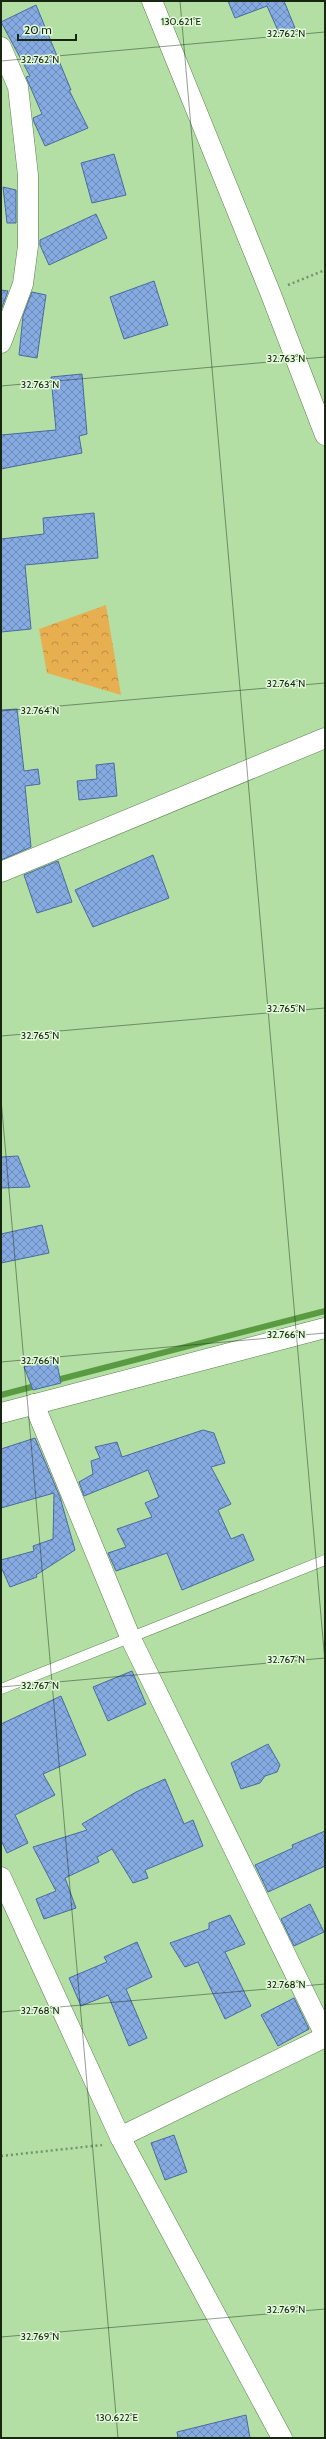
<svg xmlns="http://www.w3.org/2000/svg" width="326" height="2439" font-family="Cabin,sans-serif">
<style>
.park{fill:url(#park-crowns)}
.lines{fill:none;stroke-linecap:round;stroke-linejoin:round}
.stream{stroke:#5a9b42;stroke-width:6}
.building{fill:url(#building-cross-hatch);stroke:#496b9e}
.service-casing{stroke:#587f4a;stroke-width:11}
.minor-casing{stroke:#587f4a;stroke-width:21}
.path{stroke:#739469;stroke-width:2.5;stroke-dasharray:2 3;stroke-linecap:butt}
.service{stroke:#fff;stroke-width:10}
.minor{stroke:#fff;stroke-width:20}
.ticks{fill:none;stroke:#172711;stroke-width:1;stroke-opacity:0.45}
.ticks-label{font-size:10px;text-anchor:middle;fill:#172711;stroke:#e3f9db;stroke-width:3;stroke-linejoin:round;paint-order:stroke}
</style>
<defs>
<pattern id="park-crowns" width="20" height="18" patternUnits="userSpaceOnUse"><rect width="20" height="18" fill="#e8af50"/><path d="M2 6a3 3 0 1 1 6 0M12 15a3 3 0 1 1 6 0" fill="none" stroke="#bb8e41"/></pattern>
<pattern id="building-cross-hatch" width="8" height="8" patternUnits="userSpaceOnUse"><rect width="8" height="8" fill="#86abe2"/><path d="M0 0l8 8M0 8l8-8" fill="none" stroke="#6d8bb6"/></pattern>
</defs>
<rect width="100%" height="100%" fill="#b3dfa5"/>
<path class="park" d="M106 605 121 695 47 673 39 629Z"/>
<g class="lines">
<g class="stream">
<path d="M53 1381 325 1311"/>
<path d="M1 1395 39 1385"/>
</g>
</g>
<g class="building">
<path d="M228 1H284L295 28 279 33 267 6 235 18Z"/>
<path d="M36 5 71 90H69L88 128 45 146 34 122 33 118 42 114 26 77 30 76 1 22Z"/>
<path d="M114 154 126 195 92 203 81 163Z"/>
<path d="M3 187 16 190V223H7Z"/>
<path d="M96 214 107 238 49 265 40 245V240Z"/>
<path d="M154 281 168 325 124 339 110 297Z"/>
<path d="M1 290 8 291 1 310Z"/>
<path d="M32 292 46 295 37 358 19 355 23 316Z"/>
<path d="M82 374 87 434 79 436 82 453 1 469V435L56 430 51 377Z"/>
<path d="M94 513 98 558 25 565 31 629 1 632V539L44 534 43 518Z"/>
<path d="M17 709 24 771 38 769 40 784 25 786 31 847 1 860V710Z"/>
<path d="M114 763 117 796 79 800 77 781 97 779 96 765Z"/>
<path d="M153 855 169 898 93 927 75 890Z"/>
<path d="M58 861 72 902 37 913 24 875Z"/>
<path d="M18 1156 30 1187 1 1188V1157Z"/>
<path d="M42 1225 49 1253 1 1263V1234Z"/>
<path d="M56 1359 61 1383 33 1390 24 1367Z"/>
<path d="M203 1430 214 1433 225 1463 211 1467 231 1504 218 1510 231 1539 243 1534 254 1560 182 1590 167 1553 116 1571 108 1553 126 1547 117 1529 152 1517 145 1503 159 1497 148 1470 84 1496 79 1482 93 1474 91 1461 100 1458 95 1447 117 1442 122 1457Z"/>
<path d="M35 1438 60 1497 75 1550 36 1575 37 1577 10 1587 1 1567V1560L34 1551 33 1546 53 1539 54 1493 1 1508V1449Z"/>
<path d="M132 1671 146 1704 108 1721 93 1687Z"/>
<path d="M61 1696 86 1755 43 1774 55 1795 15 1815 28 1843 7 1853 1 1840V1724Z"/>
<path d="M268 1744 280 1765 277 1772 265 1776 260 1783 241 1789 231 1763Z"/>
<path d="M165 1779 184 1824 193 1820 203 1846 145 1870 148 1878 133 1883 112 1849 97 1857 99 1862 65 1878 76 1908 44 1919 36 1899 56 1891 33 1847 87 1830 82 1824 136 1792Z"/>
<path d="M325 1831V1866L268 1892 255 1865 293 1848 292 1845Z"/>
<path d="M310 1904 324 1932 294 1946 281 1919Z"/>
<path d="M230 1915 245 1944 225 1952 251 2006 225 2019 198 1962 185 1967 170 1943 209 1929V1923Z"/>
<path d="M137 1942 152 1977 126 1989 147 2038 129 2046 108 1995 81 2006 69 1978 107 1962 104 1957Z"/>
<path d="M294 1998 309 2029 278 2046 261 2015Z"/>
<path d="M174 2135 187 2172 165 2180 151 2143Z"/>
<path d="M246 2415 250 2438H178L177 2432Z"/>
</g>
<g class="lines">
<defs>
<path id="service" d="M1 1689 325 1560"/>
<g id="minor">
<path d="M152 1 270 292 325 435"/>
<path d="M1 47 18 87 28 175V246L23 284 1 343"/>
<path d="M1 872 325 738"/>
<path d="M34 1404 131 1639 325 2035"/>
<path d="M1 1413 325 1328"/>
<path d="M1 1877 120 2137 282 2438"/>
<path d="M120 2137 325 2037"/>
</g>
</defs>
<use href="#service" class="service-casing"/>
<use href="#minor" class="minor-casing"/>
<g class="path">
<path d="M288 285 325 270"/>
<path d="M1 2156 102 2145"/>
</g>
<use href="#service" class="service"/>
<use href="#minor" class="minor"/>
</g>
<path class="ticks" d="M180 1 325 1662M1 61 325 32M1 386 325 357M1 711 325 683M1 1036 325 1008M1 1099 118 2438M1 1362 325 1333M1 1687 325 1658M1 2012 325 1984M1 2337 325 2309"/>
<g class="ticks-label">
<text x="181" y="25">130.621°E</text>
<text x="286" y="37">32.762°N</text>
<text x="40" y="63">32.762°N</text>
<text x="286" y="362">32.763°N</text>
<text x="40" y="388">32.763°N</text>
<text x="286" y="687">32.764°N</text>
<text x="40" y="714">32.764°N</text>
<text x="286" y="1012">32.765°N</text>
<text x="40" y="1039">32.765°N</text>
<text x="286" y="1338">32.766°N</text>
<text x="40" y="1364">32.766°N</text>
<text x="286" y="1663">32.767°N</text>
<text x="40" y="1689">32.767°N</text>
<text x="286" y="1988">32.768°N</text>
<text x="40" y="2014">32.768°N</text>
<text x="286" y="2313">32.769°N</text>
<text x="40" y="2340">32.769°N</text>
<text x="117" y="2421">130.622°E</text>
</g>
<rect width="326" height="2439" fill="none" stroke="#172711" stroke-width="4"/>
<path d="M18 34v6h58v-6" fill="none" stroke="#172711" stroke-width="2"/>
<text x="24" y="34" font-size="12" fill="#172711" stroke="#e3f9db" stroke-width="3" paint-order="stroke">20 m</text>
</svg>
